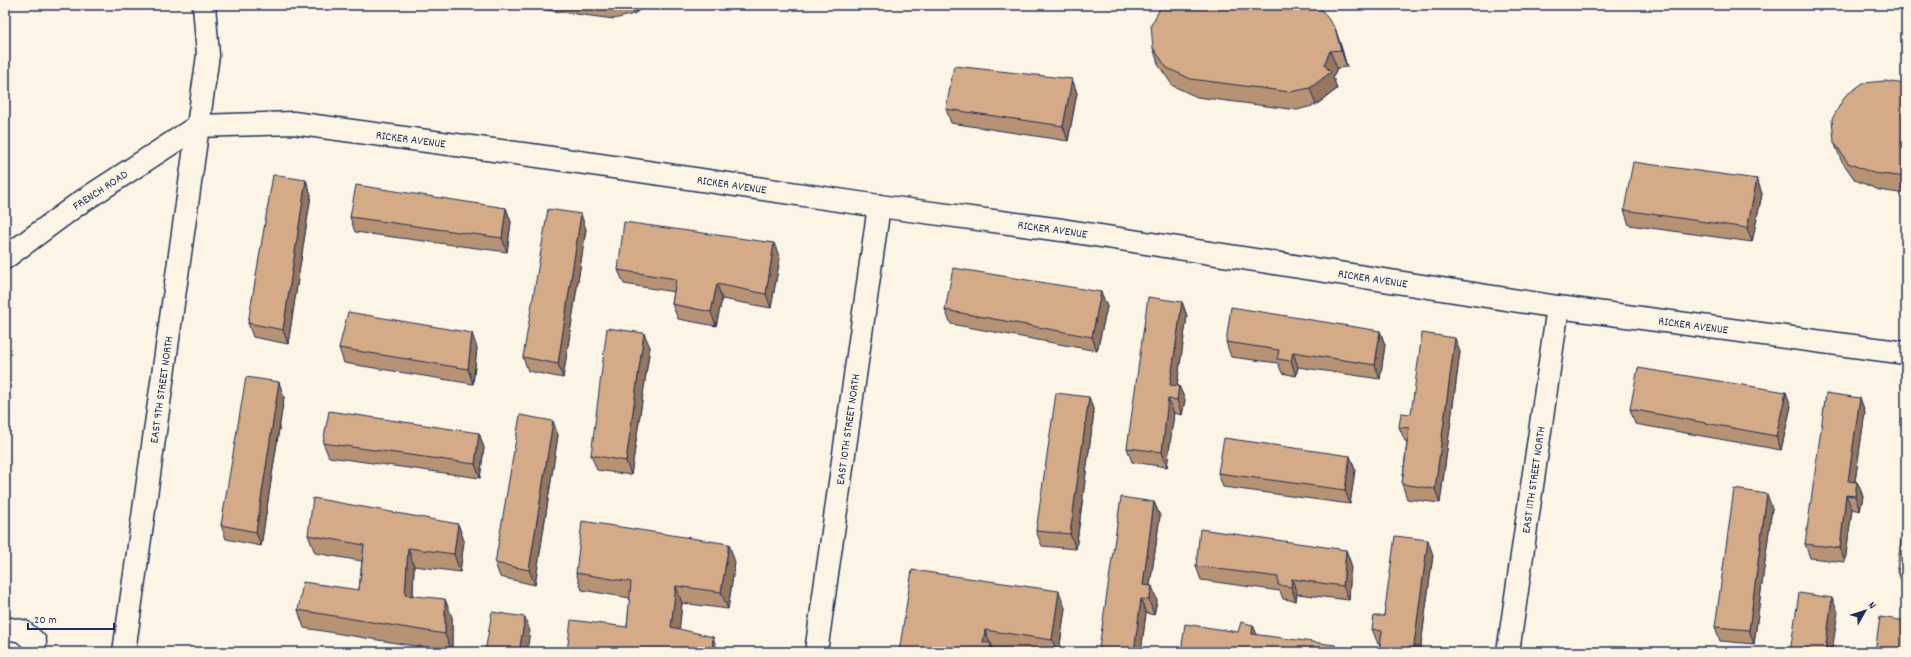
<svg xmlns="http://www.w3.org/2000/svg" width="1911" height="657" font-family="Dekko,sans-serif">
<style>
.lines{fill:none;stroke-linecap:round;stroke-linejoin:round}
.minor-casing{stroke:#1b2f5e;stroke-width:25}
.minor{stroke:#fcf5e5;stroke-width:22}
.wall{fill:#b79273;stroke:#1b2f5e}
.shaded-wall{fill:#95775e;stroke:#1b2f5e}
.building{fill:#d5aa86;stroke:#1b2f5e}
.labels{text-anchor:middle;stroke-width:3.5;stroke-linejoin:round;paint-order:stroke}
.street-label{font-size:12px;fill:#1b2f5e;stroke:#fcf5e5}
</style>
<rect width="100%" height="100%" fill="#fcf5e5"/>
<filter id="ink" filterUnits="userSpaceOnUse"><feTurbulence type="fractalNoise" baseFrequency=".025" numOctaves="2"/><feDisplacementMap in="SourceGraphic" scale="8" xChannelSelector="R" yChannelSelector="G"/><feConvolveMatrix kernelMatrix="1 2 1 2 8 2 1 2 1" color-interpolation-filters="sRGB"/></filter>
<g filter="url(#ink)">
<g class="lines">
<defs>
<g id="minor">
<path id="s1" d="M198 126 293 123 538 156 879 206 1062 230 1558 307 1906 353"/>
<path id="s2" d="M5 258 78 204 198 126"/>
<path d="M5 628 22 631 35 642 34 652"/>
<path id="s3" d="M124 652 208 55 204 5"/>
<path id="s4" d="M816 652 879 206"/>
<path id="s5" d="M1508 652 1558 307"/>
</g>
</defs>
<use href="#minor" class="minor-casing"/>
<use href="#minor" class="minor"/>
</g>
<g class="wall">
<path d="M513 5H646L634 14 614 19 515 6Z"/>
<path d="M1335 28 1341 46 1347 67 1337 68 1333 77 1337 89 1316 105 1297 110 1197 97 1173 86 1159 66 1153 48Z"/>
<path d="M1072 79 1077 93 1068 141 951 123 946 109Z"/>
<path d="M1906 84V194L1879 190 1855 180 1841 160 1834 142Z"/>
<path d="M1757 179 1762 194 1752 242 1629 225 1624 210Z"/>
<path d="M306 180 311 195 288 344 253 337 248 323Z"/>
<path d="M506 208 511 222 507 252 355 232 350 217Z"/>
<path d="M586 229 563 378 528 371 523 357Z"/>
<path d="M780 258 771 308 722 299 716 326 678 319 672 304 674 292 624 284 618 270Z"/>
<path d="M1101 292 1107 307 1097 351 951 324 945 310Z"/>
<path d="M1182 302 1187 316 1177 385 1179 386 1185 400 1182 415 1174 413 1167 467 1132 462 1127 448Z"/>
<path d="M1380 331 1385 345 1380 379 1298 367 1296 376 1282 373 1278 363 1231 357 1226 342Z"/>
<path d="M650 347 631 475 597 470 591 455Z"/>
<path d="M339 348H477L473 384 344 363Z"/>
<path d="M1460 352 1440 503 1407 499 1402 484 1407 442 1405 441 1399 427Z"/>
<path d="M284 397 261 546 226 539 221 525Z"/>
<path d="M1089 397 1094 412 1076 549 1042 546 1036 531Z"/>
<path d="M1860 398 1865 412 1855 481 1857 482 1863 496 1860 511 1852 509 1845 562 1810 558 1805 544Z"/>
<path d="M1791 406 1781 450 1635 424 1630 409Z"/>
<path d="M1906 423V444L1904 438Z"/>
<path d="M479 433 484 448 480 478 329 457 323 443Z"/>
<path d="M558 435 535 585 500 577 495 563Z"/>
<path d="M1350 456 1355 470 1350 504 1223 487 1218 473Z"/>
<path d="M1154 502 1160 516 1150 586 1157 600 1154 615 1146 613 1141 652H1100L1099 648Z"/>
<path d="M1772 508 1754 644 1720 641 1715 627Z"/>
<path d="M458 524 464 541 460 572 414 566 413 596 452 617V652L304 628 298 610 359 590 362 561 315 553 308 535Z"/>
<path d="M1906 534V584L1902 583 1897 569Z"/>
<path d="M1346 550 1351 564 1349 600 1297 594 1296 601 1283 599 1280 591 1201 580 1196 566Z"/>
<path d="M1433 555 1420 652H1379L1380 644H1378L1372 629Z"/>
<path d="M735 562 728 609 682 603 679 629 627 627 630 598 582 590 576 573Z"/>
<path d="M1065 608 1059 652H1020L992 648 994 652H899Z"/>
</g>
<g class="shaded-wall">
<path d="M630 5H646L634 14Z"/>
<path d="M1335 28 1341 46 1347 67 1341 50Z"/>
<path d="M1330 51 1337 68 1333 77 1337 89 1316 105 1310 88 1324 65Z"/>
<path d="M1072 79 1077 93 1068 141 1063 126Z"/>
<path d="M1757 179 1762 194 1752 242 1747 228Z"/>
<path d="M306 180 311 195 288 344 283 330Z"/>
<path d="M506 208 511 222 507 252 502 238Z"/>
<path d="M581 214 586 229 563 378 558 364Z"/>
<path d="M774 243 780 258 771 308 766 294Z"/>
<path d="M717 284 722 299 716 326 711 312Z"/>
<path d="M1101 292 1107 307 1097 351 1092 337Z"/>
<path d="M1182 302 1187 316 1175 399 1170 385Z"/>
<path d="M1380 331 1385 345 1380 379 1375 365Z"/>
<path d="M472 333 477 348 473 384 468 369Z"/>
<path d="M644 333 650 347 631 475 626 461Z"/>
<path d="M1455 338 1460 352 1440 503 1435 489Z"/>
<path d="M1293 352 1298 367 1296 376 1291 361Z"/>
<path d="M279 382 284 397 261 546 256 532Z"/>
<path d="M1179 386 1185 400 1182 415 1177 400Z"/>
<path d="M1786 392 1791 406 1781 450 1776 436Z"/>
<path d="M1089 397 1094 412 1076 549 1070 534Z"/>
<path d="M1860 398 1865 412 1853 495 1848 481Z"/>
<path d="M1168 399 1174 413 1167 467 1162 452Z"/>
<path d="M553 421 558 435 535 585 529 570Z"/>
<path d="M479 433 484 448 480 478 475 464Z"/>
<path d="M1350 456 1355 470 1350 504 1345 490Z"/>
<path d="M1857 482 1863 496 1860 511 1855 496Z"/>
<path d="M1767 494 1772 508 1754 644 1749 630Z"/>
<path d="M1846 495 1852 509 1845 562 1840 548Z"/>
<path d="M1154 502 1160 516 1148 599 1143 585Z"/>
<path d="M458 524 464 541 460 572 454 554Z"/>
<path d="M1428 540 1433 555 1420 652H1413Z"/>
<path d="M729 544 735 562 728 609 721 592Z"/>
<path d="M408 548 414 566 412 612 405 595Z"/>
<path d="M1346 550 1351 564 1349 600 1343 586Z"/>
<path d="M1292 579 1297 594 1296 601 1291 587Z"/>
<path d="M676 586 682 603 678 645 671 627Z"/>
<path d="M1152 586 1157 600 1154 615 1149 600Z"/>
<path d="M1059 591 1065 608 1059 652H1057L1052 640Z"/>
<path d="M1832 598 1838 612 1832 652H1825Z"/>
<path d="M445 599 452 617V652L445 634Z"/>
<path d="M1141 599 1146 613 1141 652H1134Z"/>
<path d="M525 617 530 631 527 652H519Z"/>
<path d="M1253 625 1259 639 1252 634Z"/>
<path d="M985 630 991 646V643L994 652H987L983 643Z"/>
<path d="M713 637 718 652H712Z"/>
<path d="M1335 645 1338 652H1334Z"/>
</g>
<g class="building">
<path d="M1162 5H1312L1321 9 1335 28 1341 50 1330 51 1324 65 1331 72 1310 88 1290 92 1191 79 1167 68 1153 48 1151 25Z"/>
<path d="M954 66 1072 79 1063 126 946 109Z"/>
<path d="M1885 81 1906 84V177L1873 173 1848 163 1834 142 1832 119 1845 96 1863 83Z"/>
<path d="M1633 162 1757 179 1747 228 1624 210Z"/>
<path d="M273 175 306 180 283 330 248 323Z"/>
<path d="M356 185 506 208 502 238 350 217Z"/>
<path d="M548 209 581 214 558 364 523 357Z"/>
<path d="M624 222 774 243 766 294 717 284 711 312 672 304 676 279 618 270Z"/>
<path d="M953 268 1101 292 1092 337 945 310Z"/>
<path d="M1148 297 1182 302 1170 385 1179 386 1177 400 1168 399 1162 452 1127 448Z"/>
<path d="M1231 307 1380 331 1375 365 1293 352 1291 361 1277 359 1279 350 1226 342Z"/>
<path d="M348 312 472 333 468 369 339 348Z"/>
<path d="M607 328 644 333 626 461 591 455Z"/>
<path d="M1422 333 1455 338 1435 489 1402 484 1409 428 1399 427 1401 413 1411 414Z"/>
<path d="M1638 368 1786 392 1776 436 1630 409Z"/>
<path d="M246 377 279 382 256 532 221 525Z"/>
<path d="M1056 393 1089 397 1070 534 1036 531Z"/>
<path d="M1826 393 1860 398 1848 481 1857 482 1855 496 1846 495 1840 548 1805 544Z"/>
<path d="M329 411 479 433 475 464 323 443Z"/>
<path d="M520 415 553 421 529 570 495 563Z"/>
<path d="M1906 423V439L1904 438Z"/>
<path d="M1224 438 1350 456 1345 490 1218 473Z"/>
<path d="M1734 489 1767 494 1749 630 1715 627Z"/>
<path d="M1121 497 1154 502 1143 585 1152 586 1149 600 1141 599 1134 652H1130L1099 648Z"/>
<path d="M313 498 458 524 454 554 408 548 405 595 445 599V634L298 610 303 582 359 590 364 545 308 535Z"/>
<path d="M582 521 729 544 721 592 676 586 671 627 713 637 712 652H567L571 620 627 627 631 582 576 573Z"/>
<path d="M1200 529 1346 550 1343 586 1292 579 1291 587 1278 585V577L1196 566Z"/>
<path d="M1902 533 1906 534V570L1897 569Z"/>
<path d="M1395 536 1428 540 1413 652H1379L1382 631 1372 629 1374 616H1384Z"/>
<path d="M912 570 1059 591 1052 640 985 630 983 643H991L990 652H899Z"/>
<path d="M1799 593 1832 598 1825 652H1790Z"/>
<path d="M492 612 525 617 519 652H485Z"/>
<path d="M1880 617 1906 621V652H1875Z"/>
<path d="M1241 622 1253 625 1252 634 1335 645 1334 652H1181L1185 624 1238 632Z"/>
</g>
</g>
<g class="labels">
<g class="street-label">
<text dy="4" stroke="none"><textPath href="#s1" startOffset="214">RICKER AVENUE</textPath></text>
<text dy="4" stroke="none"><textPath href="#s1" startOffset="538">RICKER AVENUE</textPath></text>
<text dy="4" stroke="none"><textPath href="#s2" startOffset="117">FRENCH ROAD</textPath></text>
<text dy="4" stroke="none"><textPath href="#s1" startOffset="862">RICKER AVENUE</textPath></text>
<text dy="4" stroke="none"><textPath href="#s1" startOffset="1186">RICKER AVENUE</textPath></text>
<text dy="4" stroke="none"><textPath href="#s1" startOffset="1510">RICKER AVENUE</textPath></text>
<text dy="4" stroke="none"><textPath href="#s3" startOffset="265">EAST 9TH STREET NORTH</textPath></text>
<text dy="4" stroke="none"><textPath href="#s4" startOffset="225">EAST 10TH STREET NORTH</textPath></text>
<text dy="4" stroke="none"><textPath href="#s5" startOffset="174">EAST 11TH STREET NORTH</textPath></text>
</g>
</g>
<rect width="1911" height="657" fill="none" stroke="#fcf5e5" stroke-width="20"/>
<rect x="10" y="10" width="1891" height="637" fill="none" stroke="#1b2f5e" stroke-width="1.5" filter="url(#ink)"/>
<g transform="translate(1865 611) rotate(51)" stroke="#fcf5e5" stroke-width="3" paint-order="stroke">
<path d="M0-3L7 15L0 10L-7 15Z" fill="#1b2f5e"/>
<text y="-6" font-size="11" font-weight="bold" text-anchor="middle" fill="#1b2f5e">N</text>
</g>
<path d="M28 623v6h86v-6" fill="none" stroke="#1b2f5e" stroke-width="2"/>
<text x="34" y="623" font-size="12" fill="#1b2f5e" stroke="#fcf5e5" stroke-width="3" paint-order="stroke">20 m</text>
</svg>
